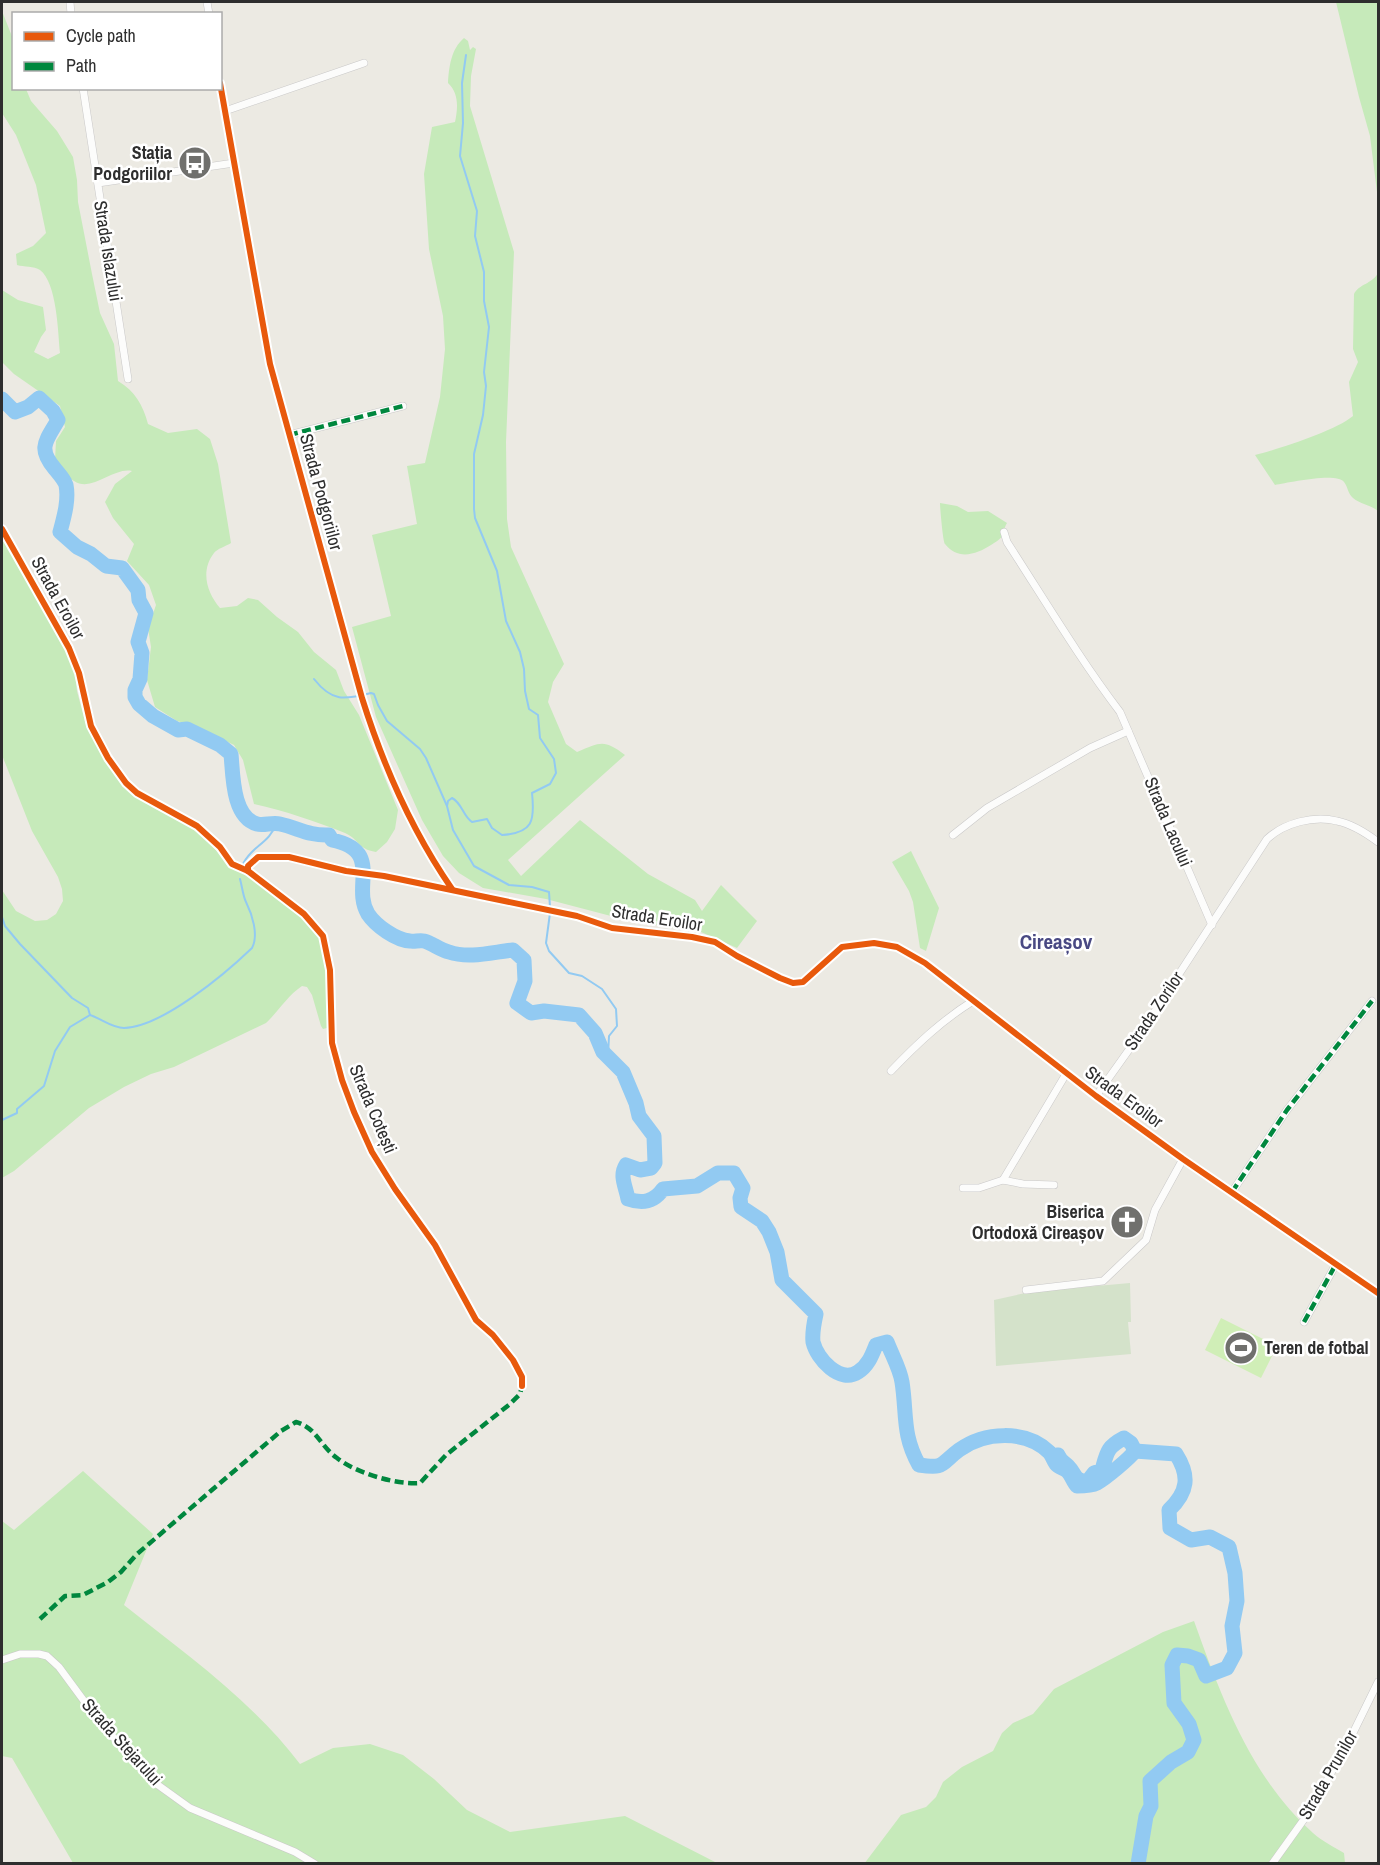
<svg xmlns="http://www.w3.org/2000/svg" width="1380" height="1865" font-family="'Archivo Narrow',sans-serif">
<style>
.green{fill:#c6eaba}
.cemetery{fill:#d4e2ca}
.pitch{fill:#d0eeb7}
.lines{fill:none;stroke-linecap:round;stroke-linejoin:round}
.stream{stroke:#92caf2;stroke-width:2}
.river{stroke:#92caf2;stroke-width:15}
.minor-casing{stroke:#c9c8c8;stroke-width:8}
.minor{stroke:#fcfcfb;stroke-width:7}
.quiet{stroke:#00873e;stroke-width:4.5;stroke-dasharray:9 4.5;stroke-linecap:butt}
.cycleway-casing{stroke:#fff;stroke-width:10}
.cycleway{stroke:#e8590c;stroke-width:6}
.labels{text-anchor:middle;stroke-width:5;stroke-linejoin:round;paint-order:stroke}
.poi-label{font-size:18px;font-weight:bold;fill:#2e2e2e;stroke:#fff;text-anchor:end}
.street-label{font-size:18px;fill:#2e2e2e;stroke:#fff}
.quarter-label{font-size:21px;font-weight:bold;fill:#494983;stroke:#fff}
</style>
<rect width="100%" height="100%" fill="#eceae3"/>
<g class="green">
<path d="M1336 2H1378V200L1370 136 1359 97Z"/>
<path d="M2 11 13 39 14 88 26 89 31 101 57 131 73 157 77 180 78 202 92 274 100 313 114 344 118 381C135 391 143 405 148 424L168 433 197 429 210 439 218 464 231 543C226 546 217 549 214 553 200 571 207 593 220 608L237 606 248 598 258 600 277 617 298 632 314 652 336 670 344 691 359 715 398 810 395 829 387 842 376 852C357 849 359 839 345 833 315 821 285 811 254 804L243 760 234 745 195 726 177 721 155 707 147 680 151 647 148 628 156 605 149 585 127 561 134 544 113 518 105 502 115 484 132 471C113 467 92 493 74 481 67 477 61 466 55 460L56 441 65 427 60 406 14 374 2 362V290L18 300 43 307 46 330 41 337 34 352 48 359 60 353C58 332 57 283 40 270 34 266 24 267 17 265L16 254 33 246 46 233 36 185 16 135 2 113Z"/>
<path d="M464 38 468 41 470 50 473 47 476 49 471 76 470 106 514 252 506 442 507 519 511 547 564 664 553 682 548 702 566 744 577 752C601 742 604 739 625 755L508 860 521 876 580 820 648 874 695 900 702 911 721 885 757 921 737 948 701 932 630 921 546 899 483 888 459 873 443 856 422 820 376 717 352 627 391 616 372 535 417 524 407 466 425 463 440 397 445 349 443 316 429 249 424 174 432 127 455 122C458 108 459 93 448 83 449 67 451 49 464 38Z"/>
<path d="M1378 273V511C1371 505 1360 504 1353 498 1348 494 1348 487 1344 482 1336 472 1288 483 1275 485L1255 455C1279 449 1335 431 1353 416L1349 382 1358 362 1353 349 1354 294C1359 284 1372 284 1378 273Z"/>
<path d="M940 503 957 506 968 512 988 511 1007 523C1004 528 1004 532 1002 536 1000 540 994 543 991 545 977 554 958 561 945 544 943 542 940 508 940 503Z"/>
<path d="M2 536 74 665 77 691 86 725 118 778 130 791 152 807 177 819 203 836 233 869 246 873 298 914 318 936 323 953 326 974V1002L328 1024 327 1028 323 1029 321 1026 312 995 307 987 302 986C287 996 279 1011 266 1023L174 1067 151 1074 124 1087 89 1108 14 1171 2 1178V890L16 911 35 921 47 920 56 914 63 901 62 889 58 877 32 831 2 755Z"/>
<path d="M911 851 939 908 926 951 920 948 913 902 909 891 892 862Z"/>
<path d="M83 1471 153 1534 124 1605C186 1654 252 1701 300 1764L333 1748 370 1744 403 1755 434 1779 467 1810 510 1832 625 1816 717 1863H73L12 1758 2 1756V1521L14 1530Z"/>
<path d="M1194 1621C1221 1696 1251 1778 1313 1833 1322 1841 1334 1847 1344 1853L1345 1863 864 1864 901 1815 926 1807 936 1797 943 1782 962 1767 993 1751 1002 1733 1013 1723 1033 1714 1054 1689 1163 1632Z"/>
</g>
<path class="cemetery" d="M1130 1283 1131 1322H1128L1131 1354 996 1366 994 1300 1030 1292Z"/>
<path class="pitch" d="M1221 1318 1277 1346 1261 1378 1205 1350Z"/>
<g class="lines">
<g class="stream">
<path d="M314 679C332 702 344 700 371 693L374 694 378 705 387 721 420 749 426 758 447 806 453 830 474 866 509 885 532 887 549 892 550 907"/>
<path d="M447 806 448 801 452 798C462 803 463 816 472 822L487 819 492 828 502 835C533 833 535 821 532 793L550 784 556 773 554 759 540 738 538 715 529 709 525 691 524 669 520 652 506 621 497 571 475 518 474 509V454L483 415 486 386 484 372 489 327 484 301V272L475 236 477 211 460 156 463 123 462 83 466 55"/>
<path d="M243 864C252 845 270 844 276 823"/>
<path d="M550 913 546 943 549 951 569 973 582 976 602 989 616 1009 617 1026 609 1036 608 1056"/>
<path d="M2 917 5 926 20 944 72 998 88 1008 90 1015"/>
<path d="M2 1120 17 1113V1109L44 1086 55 1051 70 1027 90 1015C102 1019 112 1028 124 1028 162 1027 225 974 252 948 259 935 252 914 246 902 243 896 242 886 240 879"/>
</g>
<g class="river">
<path d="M2 399 15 412 28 407 39 398 53 411 58 420C46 441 37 448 55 469 59 474 64 479 66 485 69 500 64 517 60 532L77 547 91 554 106 566 122 568 138 590 139 600 146 613 138 642 142 653 140 679 135 690V697L139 704 153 716 178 730 187 729 220 745 231 754C233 774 232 817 257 824 264 826 272 822 280 824 298 828 309 836 329 835L332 840C384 851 351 886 368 914 376 926 396 940 410 941 414 942 419 940 424 941 432 943 440 950 449 952 469 959 493 952 513 950L524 960 525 981 517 1003 531 1013 544 1011 579 1015 595 1033 603 1052 623 1072 636 1103 639 1116 654 1136 655 1163 651 1168 640 1170 626 1165C619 1176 626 1187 628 1199 642 1204 654 1202 663 1189L697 1186 718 1173H734L743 1188 740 1198 741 1207 762 1221 769 1232 777 1252 782 1280 816 1314C814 1323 812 1333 813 1342 817 1359 840 1384 858 1372 868 1366 872 1355 876 1345L887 1342C892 1355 900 1369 902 1382 907 1414 902 1435 919 1465 946 1469 940 1464 959 1450 984 1432 1025 1429 1049 1452 1052 1455 1053 1460 1056 1464 1059 1468 1064 1468 1067 1471 1071 1474 1073 1482 1077 1486 1083 1486 1091 1486 1097 1483 1105 1479 1130 1458 1135 1451L1131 1443 1124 1438C1107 1447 1107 1452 1102 1470L1094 1473 1087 1482C1073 1480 1076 1474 1068 1466 1064 1462 1061 1462 1058 1455L1052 1456"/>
<path d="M1135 1451 1176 1454C1190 1476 1188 1492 1169 1510L1170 1528 1191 1540 1210 1537 1229 1547 1235 1573 1237 1601 1232 1626 1235 1653 1227 1668 1206 1676 1199 1660 1188 1656 1177 1655 1172 1665 1174 1703 1189 1724 1194 1740 1188 1752 1171 1762 1150 1781 1151 1806 1146 1816 1138 1864"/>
</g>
<defs>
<g id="minor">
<path d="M70 2 71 14"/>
<path d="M207 2 209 14"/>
<path d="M220 83 270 364 362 698C383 765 412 831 452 889"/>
<path d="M83 88 128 379"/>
<path d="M225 111 364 63"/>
<path d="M98 183 234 163"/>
<path d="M289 435 403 406"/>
<path d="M2 529 69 648 79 673 91 726 108 758 126 783 137 793 197 826 220 847 232 864 248 871 304 914 323 936 330 970 332 1043 342 1080 354 1112 372 1152 395 1189 435 1245 476 1320 493 1335 513 1360 522 1377V1386"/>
<path d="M1004 532 1007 542C1044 599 1079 658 1120 712L1212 925"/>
<path d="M953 835 987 808 1090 748 1128 731"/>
<path d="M248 871V866L258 857H289L346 871 384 876 577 916 612 928 692 937 715 942 737 956 780 978 793 983 803 982 842 947 874 943 897 947 925 963 1096 1096 1183 1159 1378 1293"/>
<path d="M891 1071C916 1045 941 1021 973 1001"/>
<path d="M1096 1096 1138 1037 1267 839C1284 823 1314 815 1337 821 1352 824 1366 833 1378 842"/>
<path d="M1003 1180 1066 1074"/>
<path d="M963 1188H979L1003 1180 1023 1184 1054 1185"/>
<path d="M1232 1192 1287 1110 1372 1001"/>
<path d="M1026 1290 1103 1281 1146 1240 1155 1210 1183 1159"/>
<path d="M1304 1322 1336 1264"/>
<path d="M2 1660 20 1654H39L47 1656 59 1667 101 1724 158 1785 190 1808 295 1852 315 1864"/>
<path d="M1272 1864 1310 1811 1352 1735 1378 1682"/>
</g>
</defs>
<use href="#minor" class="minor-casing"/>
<use href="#minor" class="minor"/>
<g class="quiet">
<path d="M289 435 403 406"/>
<path d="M1232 1192 1287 1110 1372 1001"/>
<path d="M1304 1322 1336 1264"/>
<path d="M40 1619 65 1596 83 1595 108 1582 121 1572 137 1554 281 1431 296 1422C317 1428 320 1446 337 1458 356 1473 396 1485 420 1483L446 1455 510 1404 520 1394 522 1386"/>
</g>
<defs>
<g id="cycleway">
<path d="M220 83 270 364 362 698C383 765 412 831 452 889"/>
<path d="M2 529 69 648 79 673 91 726 108 758 126 783 137 793 197 826 220 847 232 864 248 871 304 914 323 936 330 970 332 1043 342 1080 354 1112 372 1152 395 1189 435 1245 476 1320 493 1335 513 1360 522 1377V1386"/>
<path d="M248 871V866L258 857H289L346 871 384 876 577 916 612 928 692 937 715 942 737 956 780 978 793 983 803 982 842 947 874 943 897 947 925 963 1096 1096 1183 1159 1378 1293"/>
</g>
</defs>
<use href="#cycleway" class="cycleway-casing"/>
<use href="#cycleway" class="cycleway"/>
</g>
<defs>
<symbol id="bus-disc" viewBox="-11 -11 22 22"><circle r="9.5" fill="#70706d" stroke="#fff"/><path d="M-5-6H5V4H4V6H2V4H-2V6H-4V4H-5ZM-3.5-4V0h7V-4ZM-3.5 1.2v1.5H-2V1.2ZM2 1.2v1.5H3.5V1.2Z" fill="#fff"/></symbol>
<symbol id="church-disc" viewBox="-11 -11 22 22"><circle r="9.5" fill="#70706d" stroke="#fff"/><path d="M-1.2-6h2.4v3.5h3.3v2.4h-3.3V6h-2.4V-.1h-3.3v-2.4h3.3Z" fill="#fff"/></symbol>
<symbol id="stadium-disc" viewBox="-11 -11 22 22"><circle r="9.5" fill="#70706d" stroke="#fff"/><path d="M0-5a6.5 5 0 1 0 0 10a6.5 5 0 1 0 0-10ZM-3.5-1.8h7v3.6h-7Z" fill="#fff"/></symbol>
</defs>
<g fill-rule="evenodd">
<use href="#bus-disc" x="176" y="144" width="38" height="38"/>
<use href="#church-disc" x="1108" y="1203" width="38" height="38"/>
<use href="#stadium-disc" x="1222" y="1329" width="38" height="38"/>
</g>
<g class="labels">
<g class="poi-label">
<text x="172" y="159">Stația<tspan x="172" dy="21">Podgoriilor</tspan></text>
<text x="1104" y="1218">Biserica<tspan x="1104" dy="21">Ortodoxă Cireașov</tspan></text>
<text x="1264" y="1354" text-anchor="start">Teren de fotbal</text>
</g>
<g class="street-label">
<text transform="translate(108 251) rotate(81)" y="6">Strada Islazului</text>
<text transform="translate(321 492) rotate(75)" y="6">Strada Podgoriilor</text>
<text transform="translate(58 598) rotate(61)" y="6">Strada Eroilor</text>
<text transform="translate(1168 822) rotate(67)" y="6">Strada Lacului</text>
<text transform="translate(657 918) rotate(9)" y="6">Strada Eroilor</text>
<text transform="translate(1154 1011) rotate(-56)" y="6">Strada Zorilor</text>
<text transform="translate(1124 1097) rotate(36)" y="6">Strada Eroilor</text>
<text transform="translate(373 1109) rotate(67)" y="6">Strada Cotești</text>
<text transform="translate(122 1742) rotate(48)" y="6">Strada Stejarului</text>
<text transform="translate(1328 1775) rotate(-60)" y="6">Strada Prunilor</text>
</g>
<g class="quarter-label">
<text x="1056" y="949">Cireașov</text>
</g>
</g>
<rect width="1380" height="1865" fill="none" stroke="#2e2e2e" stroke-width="6"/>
<rect x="12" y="12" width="210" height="78" fill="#ffffff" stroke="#ababab" stroke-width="1.5"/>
<rect x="24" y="32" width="30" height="9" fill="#e8590c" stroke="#ababab" stroke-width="1.5"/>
<text x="66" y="42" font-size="18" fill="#2e2e2e">Cycle path</text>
<rect x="24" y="62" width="30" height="9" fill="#00873e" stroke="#ababab" stroke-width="1.5"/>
<text x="66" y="72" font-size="18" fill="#2e2e2e">Path</text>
</svg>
